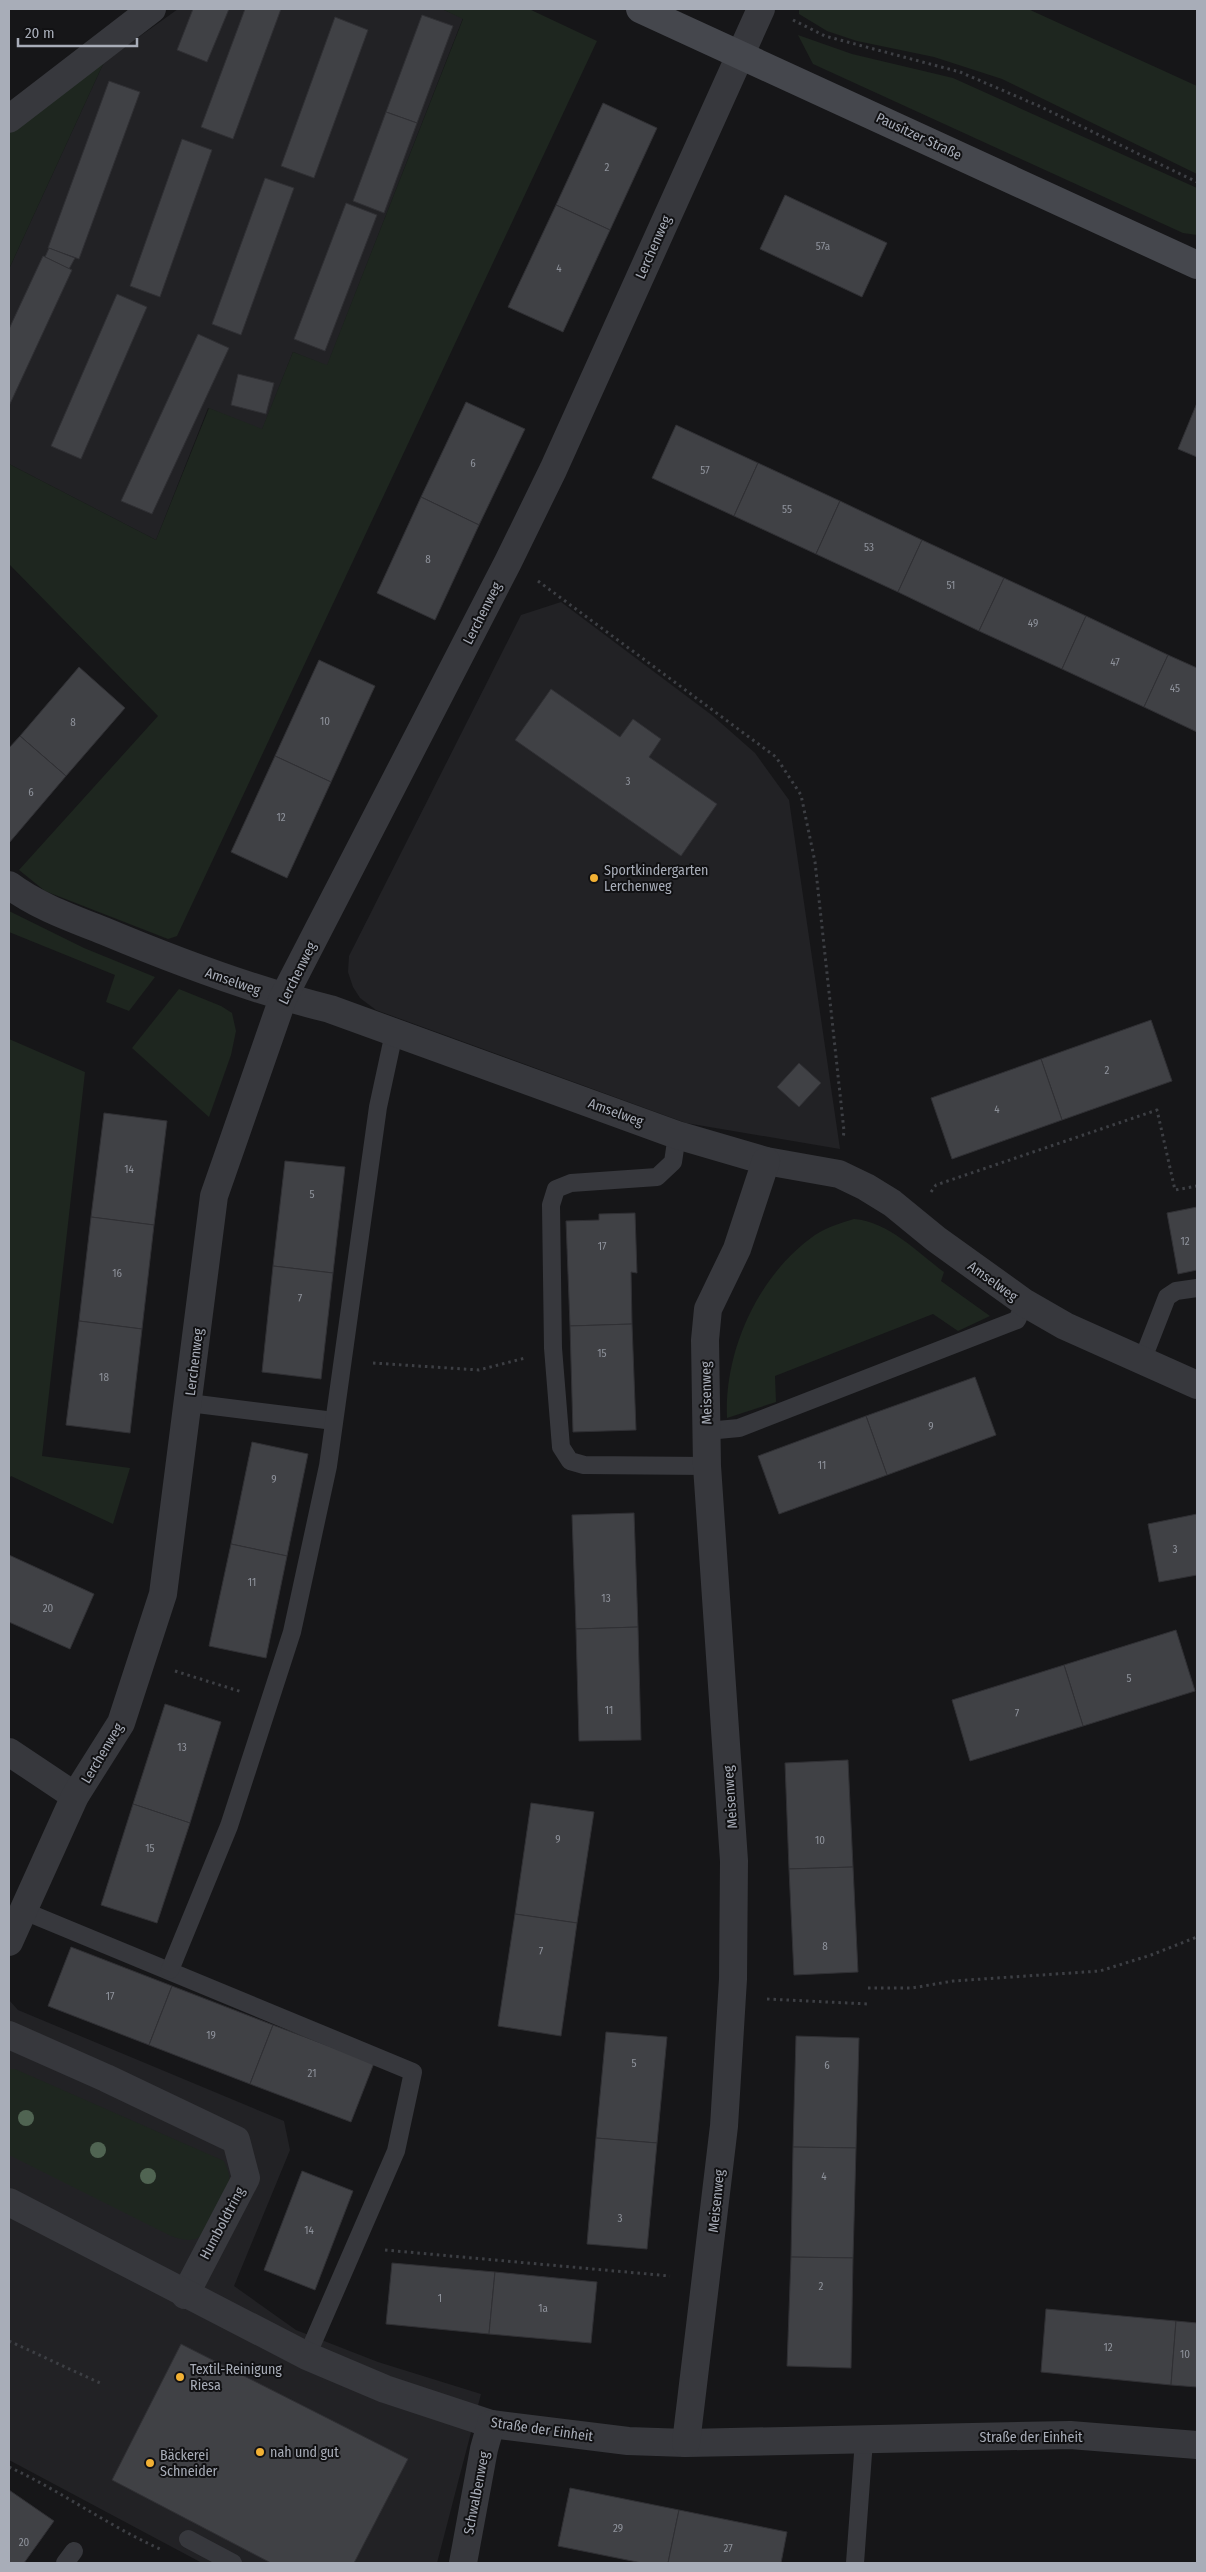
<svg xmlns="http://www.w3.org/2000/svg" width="1206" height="2572" font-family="'Fira Sans Condensed',sans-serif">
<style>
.built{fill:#222225}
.green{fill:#1e261f}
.building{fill:#404145;stroke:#303034}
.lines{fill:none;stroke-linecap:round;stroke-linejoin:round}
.path{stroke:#3d3f44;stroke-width:3;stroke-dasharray:2.5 4;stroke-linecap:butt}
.lane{stroke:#37383d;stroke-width:18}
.street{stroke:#37383d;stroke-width:28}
.secondary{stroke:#45474d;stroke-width:28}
.tree{fill:#506452}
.poi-dot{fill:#f2b134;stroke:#111113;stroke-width:2}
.labels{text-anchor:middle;stroke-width:4;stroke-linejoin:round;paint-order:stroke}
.number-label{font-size:11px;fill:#8e929b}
.street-label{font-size:14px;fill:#a8adb8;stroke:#111113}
.poi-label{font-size:14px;fill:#a8adb8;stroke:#111113;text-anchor:start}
</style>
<rect width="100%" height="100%" fill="#161618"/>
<g class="built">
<path d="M178 9H442L463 18 327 366 293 352 262 430 208 408 156 540 9 464V269L104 62Z"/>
<path d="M561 602 713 716 755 753 789 800 840 1149 686 1123 376 1010 360 998 353 987 348 972 349 956 521 615Z"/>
<path d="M9 2000 18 2010 284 2121 290 2150 234 2286 296 2330 378 2362 481 2394 437 2563H202L9 2460Z"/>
</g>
<g class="green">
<path d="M442 9H529L597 41 177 936 168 939 45 891 19 870 158 716 9 564V464L156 540 209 408 262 429 293 352 327 365 463 19Z"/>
<path d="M799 9H1028L1197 86V174L1002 79 934 57 857 41 827 31 799 14Z"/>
<path d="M798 35 852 54 953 78 1197 188V235L1183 233 813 64Z"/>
<path d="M104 62 9 269V133Z"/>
<path d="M9 911 84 948 155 977 129 1011 106 1002 115 975 9 932Z"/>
<path d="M179 989 221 1006 232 1013 236 1031 231 1055 209 1117 132 1048Z"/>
<path d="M9 1039 85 1072 42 1456 130 1468 113 1524 11 1476 9 1479Z"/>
<path d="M854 1219C889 1222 917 1252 944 1272L941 1281 990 1316 958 1331 933 1314 775 1376 776 1402 727 1418C724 1350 759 1274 815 1235 827 1227 841 1223 854 1219Z"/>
<path d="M9 2069H15L224 2161C227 2168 231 2176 229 2184 227 2196 209 2232 198 2238 189 2242 180 2239 171 2236L9 2155Z"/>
</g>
<g class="building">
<path d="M193 9H229L207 62 177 50Z"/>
<path d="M245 9H281L233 139 201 127Z"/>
<path d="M422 15 453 26 417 123 386 112Z"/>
<path d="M335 17 368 30 314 178 281 166Z"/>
<path d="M109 81 140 92 79 259 48 248Z"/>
<path d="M603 103 657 128 610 230 556 205Z"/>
<path d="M386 112 417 123 384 213 353 201Z"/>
<path d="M182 139 212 150 160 297 130 286Z"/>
<path d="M265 178 294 188 241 335 212 324Z"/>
<path d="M785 195 887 243 862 297 760 249Z"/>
<path d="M346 203 377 215 325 351 294 339Z"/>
<path d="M556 205 610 230 563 332 508 307Z"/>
<path d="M49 248 75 258 69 269 45 257Z"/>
<path d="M43 256 72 270 9 406V329Z"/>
<path d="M117 294 147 307 81 459 51 446Z"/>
<path d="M198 334 229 348 152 514 121 501Z"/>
<path d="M238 374 274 383 266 414 231 405Z"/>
<path d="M466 402 525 429 479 525 421 497Z"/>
<path d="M1197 403V457L1178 449Z"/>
<path d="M676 425 758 463 734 516 652 478Z"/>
<path d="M758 463 840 501 816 554 734 516Z"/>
<path d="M421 497 479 525 435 620 377 593Z"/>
<path d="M840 501 922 540 898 592 816 554Z"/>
<path d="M922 540 1004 578 979 631 898 592Z"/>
<path d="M1004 578 1086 616 1062 669 979 631Z"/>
<path d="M1086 616 1168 655 1144 707 1062 669Z"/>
<path d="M1168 655 1197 668V732L1144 707Z"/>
<path d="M319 660 375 686 331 782 275 756Z"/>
<path d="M79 667 125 708 66 776 20 736Z"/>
<path d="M551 689 620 737 633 719 661 739 649 757 717 804 681 856 515 740Z"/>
<path d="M20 736 66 776 9 843V748Z"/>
<path d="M275 756 331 782 287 878 231 852Z"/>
<path d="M1151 1020 1172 1081 1062 1120 1041 1059Z"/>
<path d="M1041 1059 1062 1120 952 1159 931 1098Z"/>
<path d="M799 1063 821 1083 799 1107 777 1087Z"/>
<path d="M104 1113 167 1121 154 1225 91 1217Z"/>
<path d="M285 1161 345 1167 333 1273 273 1266Z"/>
<path d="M1197 1207V1270L1178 1274 1167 1213Z"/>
<path d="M635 1213 637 1273 631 1272 632 1324 570 1326 566 1221 599 1220V1214Z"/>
<path d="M91 1217 154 1225 142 1329 79 1321Z"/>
<path d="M273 1266 333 1273 321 1379 262 1372Z"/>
<path d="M79 1321 142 1329 130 1433 66 1425Z"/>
<path d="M632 1324 636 1430 573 1432 570 1326Z"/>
<path d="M975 1377 996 1435 887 1475 866 1416Z"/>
<path d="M866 1416 887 1475 779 1514 758 1456Z"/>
<path d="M252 1442 308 1454 287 1556 231 1544Z"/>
<path d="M634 1513 638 1627 576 1629 572 1515Z"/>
<path d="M1197 1514V1575L1159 1582 1148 1524Z"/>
<path d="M231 1544 287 1556 266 1658 209 1646Z"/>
<path d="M9 1555 94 1594 70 1649 9 1622Z"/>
<path d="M638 1627 641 1740 579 1741 576 1629Z"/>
<path d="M1176 1630 1195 1691 1083 1726 1064 1665Z"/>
<path d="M1064 1665 1083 1726 970 1761 952 1700Z"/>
<path d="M165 1704 221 1722 190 1823 133 1804Z"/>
<path d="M848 1760 853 1867 789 1869 785 1763Z"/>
<path d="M531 1803 594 1812 577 1923 515 1914Z"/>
<path d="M133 1804 190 1823 157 1923 101 1905Z"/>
<path d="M853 1867 858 1972 794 1975 789 1869Z"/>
<path d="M515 1914 577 1923 561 2036 498 2026Z"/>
<path d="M71 1947 172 1986 149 2045 48 2006Z"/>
<path d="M172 1986 273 2025 250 2084 149 2045Z"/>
<path d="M273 2025 374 2063 351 2122 250 2084Z"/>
<path d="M606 2032 667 2037 657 2143 596 2138Z"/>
<path d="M796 2036 859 2038 856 2148 793 2147Z"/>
<path d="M596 2138 657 2143 647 2249 587 2244Z"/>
<path d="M793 2147 856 2148 853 2258 791 2257Z"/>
<path d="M302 2171 353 2191 315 2290 264 2270Z"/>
<path d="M791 2257 853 2258 851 2368 787 2366Z"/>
<path d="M392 2263 495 2272 489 2334 386 2324Z"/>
<path d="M495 2272 597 2282 591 2343 489 2334Z"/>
<path d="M1046 2309 1176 2321 1171 2385 1041 2372Z"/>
<path d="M1176 2321 1197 2323V2387L1171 2385Z"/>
<path d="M181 2344 408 2459 354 2563H271L112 2480Z"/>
<path d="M570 2488 679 2510 668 2563H642L558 2546Z"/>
<path d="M9 2490 54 2521 24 2563H9Z"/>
<path d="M679 2510 787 2532 781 2563H668Z"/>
</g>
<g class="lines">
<g class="path">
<path d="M793 20 825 36 960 72 1039 106 1197 182"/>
<path d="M538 581 776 757 801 795 815 862 844 1131 843 1139"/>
<path d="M931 1192 936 1185 1157 1110 1175 1190 1197 1186"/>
<path d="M373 1363 479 1370 525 1358"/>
<path d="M175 1671 242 1692"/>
<path d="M868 1988H912L953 1981 1100 1971 1151 1955 1197 1937"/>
<path d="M767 1999 868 2004"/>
<path d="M385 2250 670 2276"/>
<path d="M9 2341 102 2384"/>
<path d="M9 2467C61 2491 107 2525 160 2549"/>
</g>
<g class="lane">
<path d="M677 1135 673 1162 657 1177 571 1183 556 1189 551 1205 553 1348 561 1447 570 1461 584 1465 707 1466"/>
<path d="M1142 1361 1167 1297 1176 1291 1197 1288"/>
<path d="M189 1403 334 1421"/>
<path d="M707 1431 739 1428 1017 1320 1025 1303"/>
<path d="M24 1911 413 2072 396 2151 307 2356"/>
<path d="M170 1970 229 1826 292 1632 328 1466 378 1107 394 1033"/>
<path d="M188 2539 233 2563"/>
<path d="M65 2563 74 2551"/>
<path d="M855 2563 864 2440"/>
</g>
<g class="street">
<path d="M9 119 152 9"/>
<path d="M9 885C37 906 71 918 104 931 178 962 252 990 330 1009L677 1135 766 1161 839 1174 866 1187 892 1203 936 1239 1025 1303 1065 1326 1197 1385"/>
<path d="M9 1752 75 1796"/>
<path d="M9 1942 75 1796 121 1723 163 1594 214 1196 283 998 508 562 553 470 761 9"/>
<path d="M9 2035 106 2078 236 2140 246 2178 185 2295"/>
<path d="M9 2202 307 2356 385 2389 491 2424 628 2441 686 2443 1070 2435 1197 2445"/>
<path d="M686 2443 724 2126 733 1979 734 1861 707 1466 705 1340 708 1309 737 1249 766 1161"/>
<path d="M463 2563 484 2449 491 2424"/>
</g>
<path class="secondary" d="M640 9 1197 265"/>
</g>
<g class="tree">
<circle cx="26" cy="2118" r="8"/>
<circle cx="98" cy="2150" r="8"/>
<circle cx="148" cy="2176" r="8"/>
</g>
<g class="poi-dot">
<circle cx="594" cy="878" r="5"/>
<circle cx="180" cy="2377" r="5"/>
<circle cx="260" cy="2452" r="5"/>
<circle cx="150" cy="2463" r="5"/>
</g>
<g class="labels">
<g class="number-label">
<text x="607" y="171">2</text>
<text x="823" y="250">57a</text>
<text x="559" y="272">4</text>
<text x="473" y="467">6</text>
<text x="705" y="474">57</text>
<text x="787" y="513">55</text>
<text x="869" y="551">53</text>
<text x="428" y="563">8</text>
<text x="951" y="589">51</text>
<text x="1033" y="627">49</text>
<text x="1115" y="666">47</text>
<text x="1175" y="692">45</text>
<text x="325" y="725">10</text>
<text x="73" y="726">8</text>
<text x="628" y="785">3</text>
<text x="31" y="796">6</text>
<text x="281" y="821">12</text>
<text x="1107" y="1074">2</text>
<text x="997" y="1113">4</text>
<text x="129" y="1173">14</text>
<text x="312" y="1198">5</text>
<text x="1185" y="1245">12</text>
<text x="602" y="1250">17</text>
<text x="117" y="1277">16</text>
<text x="300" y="1302">7</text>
<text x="602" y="1357">15</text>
<text x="104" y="1381">18</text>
<text x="931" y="1430">9</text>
<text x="822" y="1469">11</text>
<text x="274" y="1483">9</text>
<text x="1175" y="1553">3</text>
<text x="252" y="1586">11</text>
<text x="606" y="1602">13</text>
<text x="48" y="1612">20</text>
<text x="1129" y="1682">5</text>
<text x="609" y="1714">11</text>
<text x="1017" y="1717">7</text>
<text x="182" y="1751">13</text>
<text x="558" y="1843">9</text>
<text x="820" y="1844">10</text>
<text x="150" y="1852">15</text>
<text x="825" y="1950">8</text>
<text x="541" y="1955">7</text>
<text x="110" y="2000">17</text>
<text x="211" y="2039">19</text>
<text x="634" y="2067">5</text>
<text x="827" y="2069">6</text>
<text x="312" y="2077">21</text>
<text x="824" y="2180">4</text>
<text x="620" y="2222">3</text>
<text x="309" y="2234">14</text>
<text x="821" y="2290">2</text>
<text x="440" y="2302">1</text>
<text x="543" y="2312">1a</text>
<text x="1108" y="2351">12</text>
<text x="1185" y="2358">10</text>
<text x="618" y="2532">29</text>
<text x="24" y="2546">20</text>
<text x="728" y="2552">27</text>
</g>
<g class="street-label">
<text transform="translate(919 136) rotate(25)" y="5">Pausitzer Straße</text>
<text transform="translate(653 247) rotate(-66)" y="5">Lerchenweg</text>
<text transform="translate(482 613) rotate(-63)" y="5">Lerchenweg</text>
<text transform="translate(297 973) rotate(-64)" y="5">Lerchenweg</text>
<text transform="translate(233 981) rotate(19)" y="5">Amselweg</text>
<text transform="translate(616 1112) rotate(20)" y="5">Amselweg</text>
<text transform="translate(993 1281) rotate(36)" y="5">Amselweg</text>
<text transform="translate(194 1362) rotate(-83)" y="5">Lerchenweg</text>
<text transform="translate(706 1393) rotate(-91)" y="5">Meisenweg</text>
<text transform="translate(102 1753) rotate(-59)" y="5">Lerchenweg</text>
<text transform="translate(730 1797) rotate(-94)" y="5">Meisenweg</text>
<text transform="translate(716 2201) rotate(-84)" y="5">Meisenweg</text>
<text transform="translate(222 2223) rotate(-62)" y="5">Humboldtring</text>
<text transform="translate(542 2429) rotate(8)" y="5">Straße der Einheit</text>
<text x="1031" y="2442">Straße der Einheit</text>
<text transform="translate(476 2493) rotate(-79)" y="5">Schwalbenweg</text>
</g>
<g class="poi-label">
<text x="604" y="875">Sportkindergarten<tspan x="604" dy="16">Lerchenweg</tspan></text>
<text x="190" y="2374">Textil-Reinigung<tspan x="190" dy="16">Riesa</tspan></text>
<text x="270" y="2457">nah und gut</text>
<text x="160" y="2460">Bäckerei<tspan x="160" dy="16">Schneider</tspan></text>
</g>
</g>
<rect width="1206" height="2572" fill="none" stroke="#a8adb8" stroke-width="20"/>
<path d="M18 38v8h119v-8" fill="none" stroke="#a8adb8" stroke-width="2.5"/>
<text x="25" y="38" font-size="15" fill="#a8adb8" stroke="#111113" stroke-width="4" paint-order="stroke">20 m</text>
</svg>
